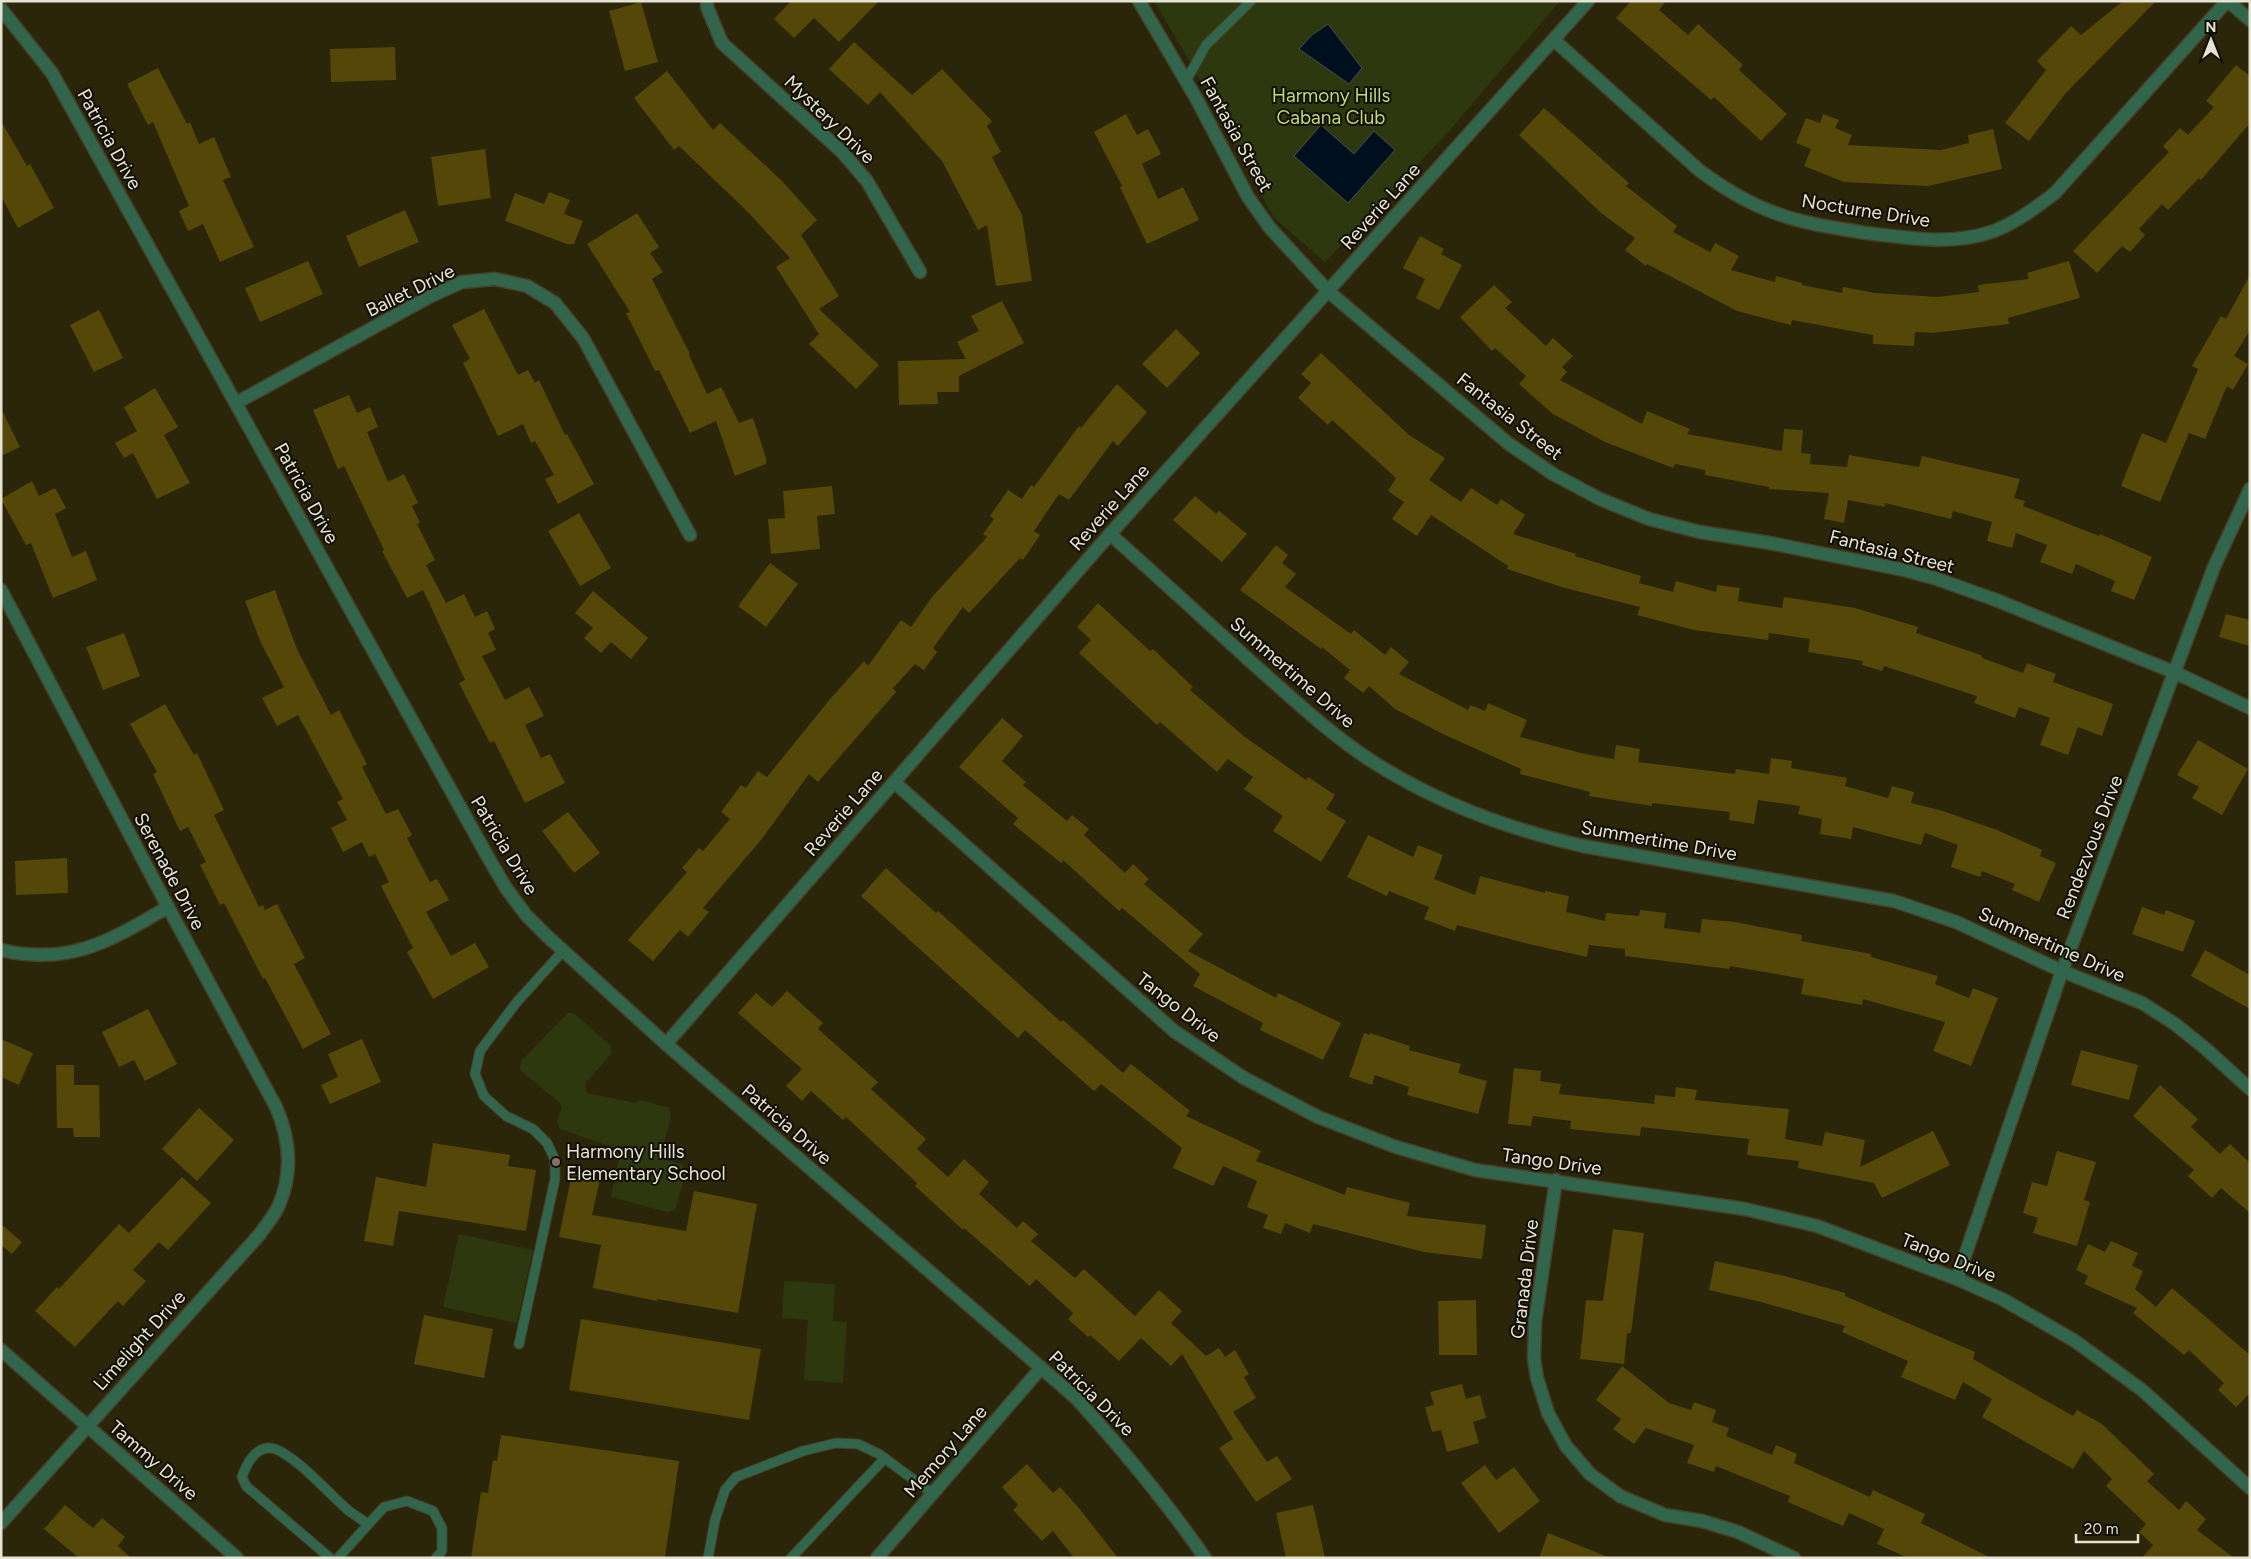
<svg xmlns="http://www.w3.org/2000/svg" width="2251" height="1559" font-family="Figtree,sans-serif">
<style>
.green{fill:#2e380f}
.water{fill:#000f1d;stroke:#454f54}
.building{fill:#544707}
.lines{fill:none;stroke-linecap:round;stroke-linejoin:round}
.service-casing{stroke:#454026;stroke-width:11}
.minor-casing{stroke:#454026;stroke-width:15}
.service{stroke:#31664d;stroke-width:9}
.minor{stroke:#31664d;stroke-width:12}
.education-dot{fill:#8d6e63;stroke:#110e04;stroke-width:2}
.labels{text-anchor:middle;stroke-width:4;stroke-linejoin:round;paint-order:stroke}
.park-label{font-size:19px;fill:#c1db79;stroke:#110e04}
.street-label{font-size:19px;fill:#e7e3d4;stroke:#110e04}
.poi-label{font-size:19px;fill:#e7e3d4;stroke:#110e04;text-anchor:start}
</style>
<rect width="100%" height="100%" fill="#2b250a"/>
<g class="green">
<path d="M1154 1H1560L1450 130 1325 262 1274 218 1193 67Z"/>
<path d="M568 1013 575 1014 611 1046V1054L585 1084 587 1093 635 1103 641 1100 669 1108 671 1116 661 1153 665 1160 682 1164 686 1173 675 1210 667 1212 611 1197 621 1150 560 1129 557 1122 562 1108 560 1103 520 1070 521 1061Z"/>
<path d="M459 1234 533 1250 517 1323 443 1307Z"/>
<path d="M784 1281 835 1284 833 1321 847 1322 843 1383 804 1380 808 1320 782 1318Z"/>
</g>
<g class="water">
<path d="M1328 24 1362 68 1349 84 1299 49 1312 35Z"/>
<path d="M1321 125 1354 154 1374 131 1395 150 1348 203 1294 156Z"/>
</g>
<g class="building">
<path d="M791 1H879L839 42 814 18 794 38 774 19Z"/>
<path d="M1631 1H1666L1659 10 1688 35 1698 24 1743 65 1739 70 1787 114 1761 141 1714 97 1711 100 1616 18Z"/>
<path d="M2123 1H2156L2065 94 2029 141 2005 123 2046 70 2037 61 2071 26 2081 35Z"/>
<path d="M641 2 658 62 625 71 609 11Z"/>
<path d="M854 42 912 95 942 69 992 121 987 126 1001 152 992 157 1022 215 1032 281 996 286 987 225 978 230 942 161 880 92 868 105 829 69Z"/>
<path d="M395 47 396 80 331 82 330 49Z"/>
<path d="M2236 65 2250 76V123L2201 180 2199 178 2168 210 2162 204 2139 229 2145 235 2130 252 2122 246 2097 273 2073 251 2169 152 2163 146 2180 128 2188 135 2214 107 2206 101Z"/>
<path d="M158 68 187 124 190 122 199 144 214 137 231 177 223 180 254 247 220 262 203 224 188 231 179 211 189 206 153 122 148 125 127 84Z"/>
<path d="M667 71 713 130 720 123 782 181 817 220 801 235 839 296 819 309 879 365 856 389 809 344 819 334 776 267 790 258 747 211 679 146 674 150 634 98Z"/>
<path d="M1544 108 1629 183 1626 186 1677 226 1673 232 1710 252 1715 243 1739 256 1731 270 1775 282 1776 276 1802 283V285L1842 293 1843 287 1875 293 1938 297 1979 292 1978 285 2029 279 2027 273 2069 261 2080 298 2008 318 2009 324 1932 333 1915 332 1914 346 1873 344V335L1792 320 1791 325 1737 311 1647 264 1646 266 1625 250 1635 238 1601 213 1519 135Z"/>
<path d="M1126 114 1137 135 1148 129 1161 154 1142 164 1158 199 1183 187 1199 220 1147 244 1120 187 1122 186 1094 132Z"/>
<path d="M1823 114 1839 120 1835 128 1852 135 1848 145 1941 150 1969 143 1968 135 1993 129 2002 169 1928 186 1844 182 1804 166 1811 149 1796 143 1806 118 1820 123Z"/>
<path d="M1 121 27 166 30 164 54 208 18 228 1 196Z"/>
<path d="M485 149 491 198 438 206 431 157Z"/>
<path d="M549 192 570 200 564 214 583 221 574 244H567L505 221 515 193 544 204Z"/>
<path d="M405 210 419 242 359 267 346 236Z"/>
<path d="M637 213 659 247 650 253 663 272 652 279 690 354 689 355 707 394 721 387 739 423 753 418 766 458V464L735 476 716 421 690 433 659 370 655 371 626 313 630 312 587 244Z"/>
<path d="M1420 236 1444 249 1441 254 1462 265 1439 310 1416 298 1425 279 1403 268Z"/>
<path d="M308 261 323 294 260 322 245 288Z"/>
<path d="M2250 275V330L2234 356 2248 364 2233 390 2227 386 2205 439 2189 433 2160 502 2121 486 2142 433 2166 443 2198 369 2192 366 2221 316 2226 319Z"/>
<path d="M1494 285 1512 302 1505 308 1546 346 1553 338 1573 356 1562 367 1567 372 1560 380 1642 424 1647 411 1690 429 1687 434 1782 451 1784 429 1803 430 1801 453 1811 454 1810 464 1847 467 1849 455 1919 467 1922 456 2020 479 2014 498 2025 501 2023 506 2099 536 2100 534 2152 557 2134 600 2111 591 2115 581 2076 564 2072 574 2040 562 2047 545 2016 533 2012 548 1987 541 1992 522 1953 511 1951 519 1885 503V507L1848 500 1844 523 1824 519 1829 493 1769 489V487L1705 475V470L1675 464 1673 468 1605 442 1553 414 1519 384 1526 376 1495 348 1492 351 1460 317Z"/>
<path d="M1002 301 1024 343 959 376V392H937L938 404 899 405 898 361 966 359 957 342 979 331 971 316Z"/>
<path d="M484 309 518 375 528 370 535 383 539 380 565 435 567 434 594 484 558 504 545 479 554 475 535 441 531 443 523 424 498 436 463 363 470 359 452 325Z"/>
<path d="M99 310 123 358 94 372 70 325Z"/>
<path d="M1176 329 1200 353 1167 388 1142 364Z"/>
<path d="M1321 353 1409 435 1445 458 1429 480 1461 502 1471 488 1497 505 1501 499 1525 515 1513 534 1576 554 1575 556 1641 576 1639 583 1673 592 1676 581 1716 592 1717 585 1740 588 1738 601 1782 608 1784 597 1855 608 1918 627 1916 633 1981 655 1982 658 2023 673 2027 663 2056 674 2053 682 2113 704 2102 736 2078 727 2068 755 2040 745 2050 718 2019 707 2015 718 1974 703 1977 696 1884 666 1882 671 1862 665 1863 661 1808 652 1810 639 1769 633 1768 640 1694 630 1637 615 1640 607 1565 588 1507 569 1508 566 1431 515 1417 536 1392 519 1404 502 1388 491 1396 478 1332 420 1328 425 1298 398 1311 383 1301 374Z"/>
<path d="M1117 384 1147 412 1118 446 1113 441 1069 500 1059 494 1034 531 1040 535 1023 560 1020 558 969 613 963 607 933 648 937 652 924 670 915 664 893 688 896 692 818 782 809 774 761 840 703 908 709 912 688 937 680 930 653 961 628 940 687 872 682 868 699 848 703 851 730 819 721 812 741 785 746 788 758 771 767 777 831 698 864 661 868 666 901 620 911 627 932 597 987 537 983 534 994 519 990 516 1008 490 1022 499 1031 485 1034 487 1079 426 1081 428Z"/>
<path d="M155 388 178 427 164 435 190 483 157 499 133 453 124 458 115 443 137 431 124 407Z"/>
<path d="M349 395 357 413 370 407 378 427 367 432 388 482 404 474 418 503 412 506 420 523 417 524 435 560 426 565 446 603 464 594 475 617 487 611 495 629 488 633 496 650 482 656 505 700 529 687 544 716 525 725 541 758 550 754 565 783 525 803 494 741 490 743 459 683 465 680 423 590 407 598 382 551 384 550 344 466 338 469 313 410Z"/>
<path d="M1 408 20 447 1 456Z"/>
<path d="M32 481 39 496 55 488 66 508 55 514 72 557 86 551 97 580 53 598 31 543 26 545 1 499Z"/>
<path d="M832 486 835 514 817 516 820 549 771 554 768 519 785 518 783 491Z"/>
<path d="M1195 496 1216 514 1219 511 1247 534 1222 562 1173 520Z"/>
<path d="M579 513 611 568 580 586 548 531Z"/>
<path d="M1276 545 1288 555 1282 563 1296 574 1285 587 1351 634 1354 630 1385 655 1391 647 1409 662 1399 674 1468 710 1470 705 1485 711 1488 703 1527 720 1520 737 1585 754 1614 759 1616 745 1640 749 1638 762 1735 774 1736 769 1769 774 1771 758 1792 761 1791 768 1847 778 1845 786 1888 798 1892 786 1914 792 1911 803 1943 811 1997 830 2042 850 2040 856 2056 863 2039 902 2012 890 2015 884 1982 871 1980 877 1951 867 1958 845 1925 833 1921 845 1853 827 1851 839 1820 834 1822 819 1798 814 1800 806 1758 800 1754 824 1729 820 1730 812 1652 803V806L1589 796 1590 792 1520 774 1521 769 1443 734 1395 709 1369 686 1363 693 1344 678 1350 670 1322 647 1321 649 1240 590Z"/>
<path d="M770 563 798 584 766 627 738 606Z"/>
<path d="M275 590 297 649 331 715 339 710 367 764 362 767 386 814 398 809 412 835 407 838 430 882 437 879 449 900 426 912 451 956 475 943 489 967 433 999 407 952 413 948 381 886 389 882 375 854 369 857 362 842 343 852 331 828 347 820 337 802 343 799 298 715 277 726 262 698 284 687 261 643 245 601Z"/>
<path d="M593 591 648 638 631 659 611 642 601 653 584 638 593 628 575 613Z"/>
<path d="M1098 603 1150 651 1153 649 1193 687 1190 690 1245 737 1306 780 1308 777 1335 795 1326 809 1346 821 1321 862 1273 831 1283 816 1244 789 1253 777 1228 759 1217 772 1160 722 1157 725 1079 653 1091 640 1077 627Z"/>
<path d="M2226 614 2250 620V646L2219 637Z"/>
<path d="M124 633 140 676 103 690 86 647Z"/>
<path d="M165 704 194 755 197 753 224 810 214 815 259 907 263 905 265 910 277 904 305 958 294 964 331 1034 303 1049 265 978 263 979 224 903 220 905 200 865 206 862 188 827 180 831 153 774 157 772 130 724Z"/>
<path d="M1002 718 1023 736 1002 761 1026 782 1023 785 1067 821 1072 815 1089 829 1084 835 1125 873 1133 864 1149 879 1144 884 1203 934 1188 951 1276 998 1278 993 1341 1023 1323 1060 1260 1030 1263 1023 1193 986 1200 974 1122 908 1119 911 1063 860 1061 863 1013 824 1018 818 959 767Z"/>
<path d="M2198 740 2248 769 2222 815 2192 798 2199 787 2177 775Z"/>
<path d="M568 812 600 853 574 873 542 831Z"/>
<path d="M1368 835 1413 857 1418 845 1443 855 1434 879 1475 895 1480 876 1545 893V891L1569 896 1566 912 1605 921 1606 913 1639 916 1640 910 1666 913 1664 928 1700 933 1702 919 1735 922 1802 935 1801 941 1871 954V957L1938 976 1935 984 1969 998 1973 988 1998 998 1971 1066 1933 1051 1945 1022 1863 999 1862 1005 1801 994 1804 979 1730 966 1729 969 1625 956V949L1589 945 1587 957 1533 945 1457 925 1455 931 1424 919 1429 907 1389 891 1387 896 1347 877Z"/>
<path d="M67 858 68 893 16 895 15 861Z"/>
<path d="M886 868 936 913 938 911 1061 1022 1063 1020 1123 1073 1131 1064 1190 1111 1186 1116 1261 1151 1256 1161 1345 1195 1347 1187 1410 1203 1407 1216 1486 1225 1482 1259 1424 1252 1313 1224 1310 1233 1285 1223 1281 1234 1263 1228 1268 1215 1247 1207 1257 1181 1223 1166 1213 1186 1173 1168 1182 1148 1101 1084 1094 1091 1025 1030 1018 1038 861 896Z"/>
<path d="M2142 907 2164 915 2166 910 2195 921 2183 952 2132 934Z"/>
<path d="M2205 950 2250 975V1009L2191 976Z"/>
<path d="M787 991 823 1023 818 1029 878 1082 871 1089 926 1139 917 1149 948 1177 964 1159 989 1182 979 1194 1017 1228 1023 1221 1038 1234 1031 1241 1075 1278 1084 1269 1135 1316 1159 1290 1182 1311 1171 1323 1206 1356 1219 1348 1225 1357 1235 1350 1249 1374 1244 1377 1256 1398 1233 1412 1267 1462 1277 1456 1292 1479 1256 1502 1219 1448 1233 1439 1182 1354 1171 1366 1141 1338 1119 1361 1090 1335 1088 1337 1068 1319 1073 1313 1036 1279 1030 1286 964 1228 963 1230 915 1186 917 1183 846 1117 843 1120 811 1091 802 1101 786 1086 802 1069 738 1013 756 993 772 1007Z"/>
<path d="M148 1009 177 1064 145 1081 134 1060 119 1067 102 1032Z"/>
<path d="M1364 1033 1370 1035V1033L1410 1046 1409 1050 1461 1064 1458 1073 1487 1081 1478 1114 1407 1095 1409 1087 1375 1075 1372 1085 1349 1077Z"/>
<path d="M1 1039 33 1053 19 1085 1 1077Z"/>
<path d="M362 1039 381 1082 330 1104 321 1085 338 1077 328 1054Z"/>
<path d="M2081 1050 2138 1065 2129 1100 2071 1085Z"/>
<path d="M56 1065H74V1085H99L100 1137H74L73 1128H57Z"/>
<path d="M1514 1068 1541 1071 1540 1081 1561 1084 1559 1094 1654 1104 1655 1095 1675 1097 1676 1087 1697 1090 1695 1100 1789 1109 1785 1139 1822 1146 1825 1132 1865 1140 1860 1167 1933 1131 1950 1165 1882 1198 1874 1183 1798 1168 1799 1161 1747 1155 1749 1139 1641 1127 1640 1136 1570 1129 1571 1121 1533 1116 1531 1126 1508 1124Z"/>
<path d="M2160 1085 2198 1119 2191 1127 2220 1154 2230 1144 2250 1163V1213L2221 1188 2212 1198 2188 1176 2194 1170 2133 1116Z"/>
<path d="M199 1108 234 1140 197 1181 162 1149Z"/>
<path d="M433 1143 510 1155 508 1166 536 1170 526 1231 399 1211 393 1246 364 1241 376 1177 426 1187Z"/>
<path d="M2057 1151 2096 1162 2084 1200 2090 1202 2077 1246 2033 1233 2038 1218 2023 1213 2032 1182 2047 1186Z"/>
<path d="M572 1173 600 1179 592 1215 686 1231 694 1191 757 1204 738 1313 657 1299V1301L593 1288 601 1245 559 1237Z"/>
<path d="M182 1177 211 1203 168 1250 159 1242 133 1270 146 1281 123 1306 118 1301 75 1347 35 1311 57 1287 59 1289 119 1224 129 1233Z"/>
<path d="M1 1224 22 1242 12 1254 1 1245Z"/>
<path d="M1613 1229 1644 1233 1631 1333H1627L1624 1364 1580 1359 1586 1300 1603 1301Z"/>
<path d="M2111 1241 2138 1253 2132 1266 2143 1271 2135 1289 2156 1307 2172 1288 2250 1355V1393L2236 1407 2218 1390 2224 1383 2189 1350 2184 1355 2133 1313 2137 1308 2084 1284 2088 1276 2076 1270 2088 1244 2105 1252Z"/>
<path d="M1715 1261 1785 1276 1845 1293V1296L1975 1352 1973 1359 2073 1416 2077 1410 2102 1424 2154 1474 2147 1481 2179 1510 2186 1501 2206 1519 2197 1530 2234 1558H2142L2153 1545 2139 1532 2146 1524 2106 1486 2112 1479 2084 1451 2073 1469 1982 1417 1992 1399 1963 1382 1955 1400 1901 1377 1908 1361 1842 1332 1845 1326 1761 1302 1709 1290Z"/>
<path d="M1476 1300 1477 1355H1439L1438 1301Z"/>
<path d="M424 1315 493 1329 484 1378 414 1364Z"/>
<path d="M581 1319 761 1349 749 1420 569 1390Z"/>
<path d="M1622 1366 1669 1403 1691 1410 1694 1402 1716 1410 1712 1422 1729 1428 1726 1436 1772 1455 1776 1445 1797 1454 1794 1463 1870 1497 1873 1490 1925 1514 1921 1523 1991 1558H1908L1877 1544 1884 1529 1849 1513 1843 1526 1788 1502 1790 1496 1716 1466 1714 1472 1687 1463 1694 1445 1646 1428 1634 1444 1613 1429 1621 1419 1596 1400Z"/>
<path d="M1462 1384 1466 1399 1480 1395 1486 1418 1473 1422 1479 1443 1447 1452 1441 1430 1432 1432 1425 1407 1434 1405 1430 1392Z"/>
<path d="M501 1435 679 1461 665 1558H471L481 1492 488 1493 493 1460 497 1461Z"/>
<path d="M1027 1464 1053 1493 1060 1487 1078 1507 1118 1558H1074L1053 1531 1042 1541 1013 1510 1018 1505 1002 1487Z"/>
<path d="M1485 1465 1496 1480 1514 1467 1540 1501 1499 1533 1461 1483Z"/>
<path d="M65 1505 93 1528 102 1518 125 1537 118 1546 131 1558H79L44 1529Z"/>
<path d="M1313 1505 1325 1558H1286L1276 1513Z"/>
<path d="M1548 1533 1608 1557V1558H1539Z"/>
</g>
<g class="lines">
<defs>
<g id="service">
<path d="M1186 81 1206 45 1251 1"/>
<path d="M519 1344 555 1179V1160L547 1143 533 1129 506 1116 484 1096 475 1074 480 1051 516 1003 563 951"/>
<path d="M330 1558 246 1486 242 1477C246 1465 255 1447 270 1448 290 1449 332 1497 349 1511 355 1515 362 1520 368 1524"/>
<path d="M338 1558 384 1507 407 1501 433 1511 442 1528V1551L436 1558"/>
<path d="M708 1558 715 1520 725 1490 736 1477 803 1451 836 1443 858 1444 879 1454 933 1494"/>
<path d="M791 1558 885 1458"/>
</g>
<g id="minor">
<path d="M707 1V7L722 43 842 152 867 181 920 272"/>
<path d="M1139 1 1196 98 1248 197 1270 228 1329 292 1509 444 1553 474 1600 499 1649 519 1700 532 1770 543 1904 570 1934 578 1996 600 2176 673 2250 708"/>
<path d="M2228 1 2250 20"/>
<path d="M1 9 52 73 489 859 506 888 526 915 547 936 666 1044 1076 1398C1122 1449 1166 1501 1205 1558"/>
<path d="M1554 40 1699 170C1723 188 1749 204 1778 214 1806 224 1836 228 1866 233 1909 238 1952 246 1994 231 2017 222 2035 208 2055 193L2227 1"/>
<path d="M236 403 429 297 462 282 495 279 527 286 555 303 583 338 690 535"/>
<path d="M1110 534C1157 576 1203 618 1250 661 1289 695 1326 731 1370 760 1435 802 1507 829 1583 846L1894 901 1956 922 2062 971 2142 1003 2175 1024 2206 1049 2250 1089"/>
<path d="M1 590 168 907 276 1107C290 1139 293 1172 279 1205 275 1215 266 1225 260 1234L1 1523"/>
<path d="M894 782 1174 1031 1244 1078 1318 1117 1396 1147 1475 1170 1745 1209 1817 1226 1957 1279 2002 1299 2075 1341 2142 1390 2250 1488"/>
<path d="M1 950C70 966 110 941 168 907"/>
<path d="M666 1044 1110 534 1588 1"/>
<path d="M1556 1180 1535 1322 1534 1359 1537 1378 1548 1413 1566 1446 1590 1474 1620 1496 1665 1515 1702 1521 1738 1532 1794 1558"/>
<path d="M1957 1279 2062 971 2214 567 2250 489"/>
<path d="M1 1350 237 1558"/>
<path d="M877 1558 1041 1368"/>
</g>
</defs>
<use href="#service" class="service-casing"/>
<use href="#minor" class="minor-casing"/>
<use href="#service" class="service"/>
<use href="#minor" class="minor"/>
</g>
<circle class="education-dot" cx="556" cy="1162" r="5"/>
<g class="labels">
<g class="park-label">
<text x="1331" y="102">Harmony Hills<tspan x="1331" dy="22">Cabana Club</tspan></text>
</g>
<g class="street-label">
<text transform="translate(830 119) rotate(44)" y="7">Mystery Drive</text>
<text transform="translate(1237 134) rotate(61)" y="7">Fantasia Street</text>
<text transform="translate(110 139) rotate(61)" y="7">Patricia Drive</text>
<text transform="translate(1380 206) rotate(-48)" y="7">Reverie Lane</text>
<text transform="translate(1866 210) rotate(9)" y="7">Nocturne Drive</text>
<text transform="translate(410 290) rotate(-26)" y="7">Ballet Drive</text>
<text transform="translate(1510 416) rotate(38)" y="7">Fantasia Street</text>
<text transform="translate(307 493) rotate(61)" y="7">Patricia Drive</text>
<text transform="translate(1109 507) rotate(-48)" y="7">Reverie Lane</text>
<text transform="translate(1892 551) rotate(14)" y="7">Fantasia Street</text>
<text transform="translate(1293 672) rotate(41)" y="7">Summertime Drive</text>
<text transform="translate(843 812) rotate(-49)" y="7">Reverie Lane</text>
<text transform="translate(1659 840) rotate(10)" y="7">Summertime Drive</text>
<text transform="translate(505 845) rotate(59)" y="7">Patricia Drive</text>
<text transform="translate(2089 847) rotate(-69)" y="7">Rendezvous Drive</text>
<text transform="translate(170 871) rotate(62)" y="7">Serenade Drive</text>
<text transform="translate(2052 944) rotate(24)" y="7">Summertime Drive</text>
<text transform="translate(1179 1007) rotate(38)" y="7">Tango Drive</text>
<text transform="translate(787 1124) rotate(41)" y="7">Patricia Drive</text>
<text transform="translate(1552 1161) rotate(8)" y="7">Tango Drive</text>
<text transform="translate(1949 1257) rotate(22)" y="7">Tango Drive</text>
<text transform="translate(1524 1279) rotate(-83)" y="7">Granada Drive</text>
<text transform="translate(139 1340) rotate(-48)" y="7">Limelight Drive</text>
<text transform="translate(1092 1393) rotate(45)" y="7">Patricia Drive</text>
<text transform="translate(945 1451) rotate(-49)" y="7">Memory Lane</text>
<text transform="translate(154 1460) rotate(41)" y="7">Tammy Drive</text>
</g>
<g class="poi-label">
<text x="566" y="1158">Harmony Hills<tspan x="566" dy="22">Elementary School</tspan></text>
</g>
</g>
<rect width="2251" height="1559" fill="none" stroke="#e7e3d4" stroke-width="5"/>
<g transform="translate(2211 40)" stroke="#110e04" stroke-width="4" paint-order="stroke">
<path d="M0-4L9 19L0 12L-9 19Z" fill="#e7e3d4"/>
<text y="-8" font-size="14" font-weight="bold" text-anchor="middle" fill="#e7e3d4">N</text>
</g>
<path d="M2076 1534v8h62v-8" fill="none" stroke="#e7e3d4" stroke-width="2.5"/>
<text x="2084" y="1534" font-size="15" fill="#e7e3d4" stroke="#110e04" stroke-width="4" paint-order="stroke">20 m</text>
</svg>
